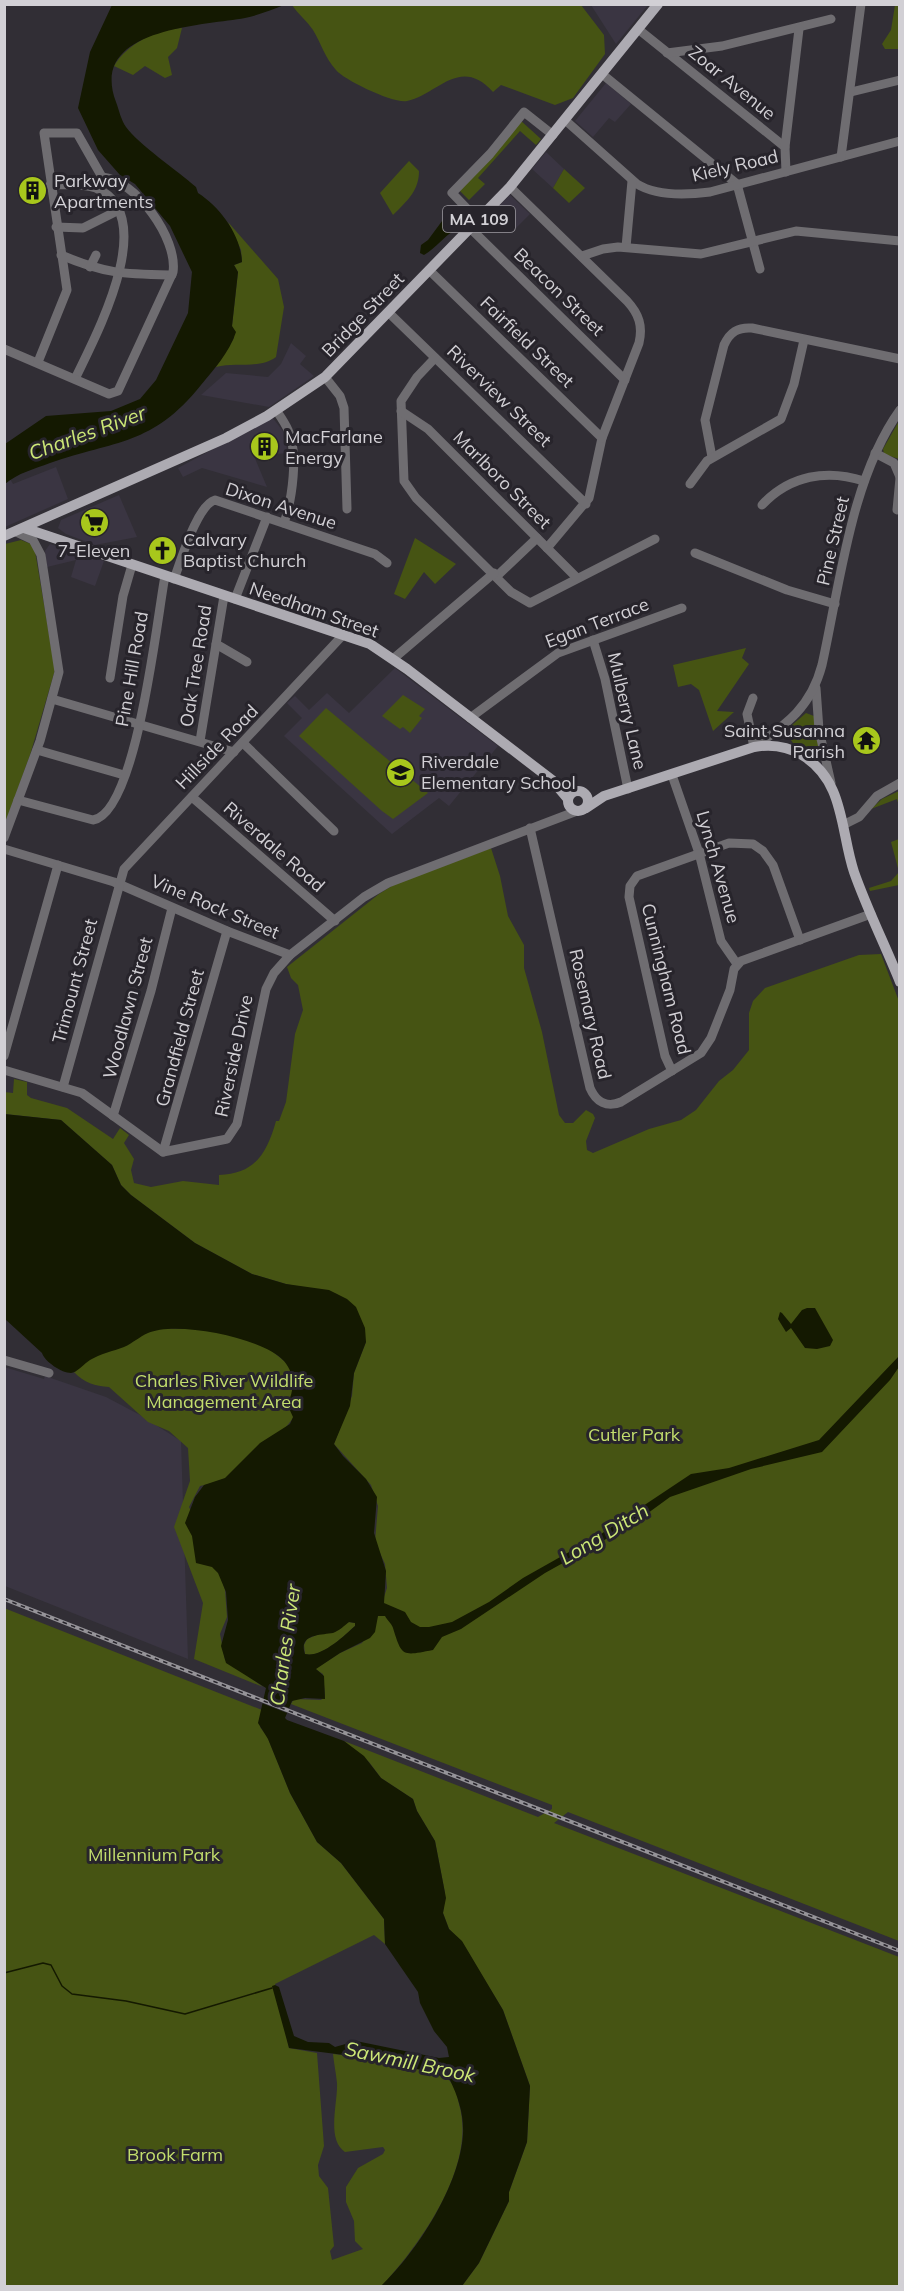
<svg xmlns="http://www.w3.org/2000/svg" width="904" height="2291" font-family="Mulish,sans-serif">
<style>
.built{fill:#3a3542}
.green{fill:#465413}
.water{fill:#141901;fill-rule:evenodd}
.pier{fill:#312e35}
.lines{fill:none;stroke-linecap:round;stroke-linejoin:round}
.stream{stroke:#141901;stroke-width:1.5}
.minor{stroke:#6f6d71;stroke-width:9}
.major{stroke:#adabb2;stroke-width:10}
.rail-casing{stroke:#959398;stroke-width:4}
.rail{stroke:#27242b;stroke-width:1.5;stroke-dasharray:4.5;stroke-linecap:butt}
.labels{text-anchor:middle;stroke-width:6;stroke-linejoin:round;paint-order:stroke}
.shield{fill:#27242b;stroke:#9f9ca2;stroke-width:1.5}
.shield-label{font-size:16px;font-weight:bold;fill:#d2d0d5}
.street-label{font-size:18px;fill:#d2d0d5;stroke:#27242b}
.poi-label{font-size:18px;fill:#d2d0d5;stroke:#27242b;text-anchor:start}
.park-label{font-size:18px;fill:#c3de6d;stroke:#27242b}
.water-label{font-size:20px;font-style:italic;fill:#cde877;stroke:#27242b}
</style>
<rect width="100%" height="100%" fill="#312e35"/>
<g class="built">
<path d="M591 5H648L616 44Z"/>
<path d="M606 83 631 104 615 122 609 118 593 137 575 121Z"/>
<path d="M546 152 564 169 553 188 532 169Z"/>
<path d="M510 195 530 214 513 231 493 212Z"/>
<path d="M291 343 306 356 300 364 314 376 269 407 201 395 226 373 268 377 281 364Z"/>
<path d="M272 417 286 435 287 453 254 456 267 487 202 468 183 477 178 468Z"/>
<path d="M56 467 68 499 5 527V484L10 479 13 484Z"/>
<path d="M119 495 137 537 95 545 66 534 58 528 61 520Z"/>
<path d="M50 544 104 561 95 586 71 577 76 560 47 567 45 551Z"/>
<path d="M395 668 498 746 449 806 439 798 392 834 284 736 302 718 287 703 295 696 309 710 327 693 349 713Z"/>
<path d="M4 1367 44 1379 45 1376 106 1397 140 1415 181 1441 188 1659 5 1586Z"/>
</g>
<g class="green">
<path d="M292 5H581L604 35 605 54 573 98 555 105 501 85 493 92C460 55 437 95 407 101 394 104 344 80 336 70 325 58 321 43 313 30 307 21 298 14 292 5Z"/>
<path d="M895 5H899V49H885L882 44 891 30Z"/>
<path d="M182 28 177 48 168 57 172 75 165 78 145 66 133 75 114 66C128 43 155 30 182 28Z"/>
<path d="M520 120 541 139 536 145 520 131 478 178 485 184 469 200 458 189Z"/>
<path d="M409 161 419 171C419 191 407 201 393 215L380 193Z"/>
<path d="M564 169 585 188 569 203 553 188Z"/>
<path d="M228 222 278 279 284 307 276 357C260 369 236 362 216 367L234 338 232 326 238 272 234 265 242 262 241 250Z"/>
<path d="M899 421V459L884 454 883 449Z"/>
<path d="M415 538 456 564 435 584 424 572 405 599 394 594Z"/>
<path d="M21 540 31 544 35 551 55 670 30 755 5 824V544Z"/>
<path d="M746 648 742 658 749 664 717 711 734 712 713 731 699 690 691 684 678 687 673 665Z"/>
<path d="M403 695 425 709 419 716 422 718 410 733 403 727 400 729 382 716Z"/>
<path d="M326 708 428 793 393 819 382 811 299 736Z"/>
<path d="M806 713 814 716 820 758 816 759 793 743 788 736 791 726Z"/>
<path d="M899 791V806L897 799 871 809 882 799Z"/>
<path d="M899 839V885L870 891 869 888 891 881 899 872 891 842Z"/>
<path d="M491 848 500 876 508 916 524 945V968L542 1032 559 1115 565 1123H573L586 1110 593 1114 595 1118 586 1141 587 1150 593 1153 649 1129 681 1120 696 1110 719 1081 733 1070 749 1050V1013L753 1001 765 988 859 955 881 954 900 1004 899 1941 568 1812 554 1823 899 1957V2286H462L479 2263 509 2201V2192L527 2142 530 2086 503 2010 461 1941 449 1929 443 1913 445 1893 435 1841 417 1811 413 1799 381 1778 369 1762 344 1741 538 1817 552 1809V1805L291 1704 294 1699 321 1700 325 1696 323 1674 315 1669 340 1653 362 1643 376 1621 387 1588 385 1564 375 1542 378 1506 371 1485 334 1444 352 1396 354 1373 366 1342 337 1294 286 1284 252 1274 195 1243 131 1195 121 1185 112 1165 61 1120 5 1114 4 1092 13 1093 14 1079 27 1082V1095L31 1098 67 1108 113 1139 120 1128 129 1135 124 1143 134 1159 131 1170 134 1183 151 1187 183 1181 219 1185V1175C255 1174 267 1153 276 1121H279L286 1102 295 1034 303 1010 298 985 291 978 287 967 379 894 395 884Z"/>
<path d="M143 1328 246 1330 294 1369V1417L290 1422 256 1464 218 1482 200 1486 189 1507 219 1570 225 1590 227 1617 220 1634 225 1660 263 1687 194 1659 203 1603 174 1527 190 1481 188 1448 169 1431 148 1422 109 1387C95 1386 84 1383 74 1372L76 1371 46 1345Z"/>
<path d="M4 1608 262 1710 260 1727 267 1736 290 1793 317 1842 341 1863 384 1919 385 1944 374 1935 275 1984 289 2048 317 2053 324 2146 318 2165 319 2176 328 2188 334 2246 330 2251 332 2260 363 2249 355 2241 354 2221 346 2202V2187L358 2168 383 2154 385 2150 383 2147 345 2152C326 2139 338 2103 337 2083 336 2073 334 2064 333 2054L376 2059 444 2076C454 2082 457 2094 459 2104 477 2166 421 2243 382 2286H5Z"/>
<path d="M349 1622 355 1623V1626C344 1636 321 1659 305 1654L304 1645 307 1639Z"/>
</g>
<g class="water">
<path d="M112 5H284C271 10 259 15 245 18 201 26 88 28 116 102 119 110 121 120 126 127 138 144 178 171 196 187L198 193C220 207 241 235 242 262L234 265 238 272 232 326 236 332C229 353 214 369 201 385 152 446 116 440 50 463 34 469 18 473 5 484V444L46 416 111 411 140 399 156 380 188 313 192 272 170 226 135 184 120 175 98 150 78 108 90 52Z"/>
<path d="M445 217 454 218 455 230C443 237 437 247 424 255L420 253 421 245 428 240Z"/>
<path d="M4 1114 61 1120 112 1165 121 1185 131 1195 195 1243 252 1274 286 1284 329 1290 347 1299 356 1307 365 1328 366 1342 354 1373 350 1406 334 1444 343 1456 366 1479 377 1497 374 1533 386 1571 384 1603 405 1612 411 1622 420 1627H429L452 1622 489 1602 523 1578 601 1534 691 1474 729 1468 819 1440 899 1356V1367L890 1380 822 1452 751 1469 670 1497 633 1524 545 1573 461 1629 442 1637 433 1650C402 1656 402 1657 393 1628 392 1624 387 1620 385 1616H378L375 1632 370 1638 340 1653 316 1669 324 1676 325 1699 305 1698 292 1701 285 1718 287 1720 344 1741 364 1756 381 1778 413 1799 417 1811 435 1841 446 1898 443 1913 449 1929 462 1941 503 2010 530 2086 527 2142 509 2192V2201L479 2263 462 2286H381C417 2252 460 2185 463 2134 464 2114 458 2097 450 2080L434 2073 376 2059 289 2048 272 1986 275 1985 279 1987 294 2036 308 2042 329 2043 335 2047 356 2041 439 2058 449 2057 447 2047 434 2031 420 2003 418 1992 385 1944 384 1919 341 1863 317 1842 290 1793 268 1739 258 1723 266 1688 226 1663 221 1646 228 1620 226 1592 218 1573 212 1567 196 1563 192 1536 185 1523 195 1497 204 1485 225 1478 260 1443 290 1424 293 1417 287 1404C295 1390 295 1374 284 1361 264 1338 176 1320 148 1333 139 1337 133 1343 124 1347 113 1351 100 1354 90 1360 85 1363 76 1373 71 1373 62 1373 45 1362 42 1353L5 1319ZM349 1622 355 1623V1626C344 1636 321 1658 305 1654 298 1634 321 1635 333 1633 339 1631 345 1625 349 1622Z"/>
<path d="M807 1308H815L833 1340 830 1346 817 1349 805 1348 791 1328 786 1332 778 1319 780 1312 782 1313 791 1324 802 1310Z"/>
</g>
<path class="pier" d="M261 1698 289 1708 287 1713 259 1702Z"/>
<g class="lines">
<path class="stream" d="M4 1973 43 1963 51 1965 62 1986 72 1994 126 2001 185 2014 272 1988"/>
<g class="minor">
<path d="M638 29 785 147 786 172"/>
<path d="M667 53 722 46 831 19"/>
<path d="M602 74 737 184 760 269"/>
<path d="M851 92 900 80"/>
<path d="M565 120 637 184C658 197 688 195 710 192L900 141"/>
<path d="M785 147 799 29"/>
<path d="M841 157 861 4"/>
<path d="M50 185C64 185 82 183 96 188 161 216 95 337 75 379"/>
<path d="M510 187 627 301C639 314 643 326 639 343L602 438 589 498 547 548"/>
<path d="M478 220 452 193 490 154 524 112 553 135"/>
<path d="M56 227 83 228 119 210"/>
<path d="M470 228 625 380"/>
<path d="M626 247 632 181"/>
<path d="M61 255C106 274 124 274 172 275"/>
<path d="M582 256 603 249 618 247 701 254 796 231 900 241"/>
<path d="M90 267 96 255"/>
<path d="M429 270 602 438"/>
<path d="M388 312 586 504"/>
<path d="M4 349 109 394 118 391 173 272C178 239 136 180 102 177L99 189"/>
<path d="M435 358 417 377 401 401 404 481 416 498 511 592 530 603 655 539"/>
<path d="M38 362 67 290 44 133H77L102 177"/>
<path d="M325 377 340 396 344 408 347 509"/>
<path d="M276 410C280 416 285 423 288 430 299 453 292 500 284 523"/>
<path d="M401 411 428 429 577 578"/>
<path d="M875 453 894 463 900 477"/>
<path d="M712 457 705 420 724 345C730 332 738 327 752 328L900 359"/>
<path d="M690 484 707 461 781 419 794 384 804 340"/>
<path d="M762 505C790 475 827 469 864 481"/>
<path d="M897 510 900 478"/>
<path d="M695 553 787 590 835 604"/>
<path d="M497 576 537 538"/>
<path d="M174 579C181 561 197 505 215 500L375 554 387 563"/>
<path d="M235 599 267 517"/>
<path d="M593 640 605 679 628 789"/>
<path d="M216 644 247 662"/>
<path d="M393 659 494 573"/>
<path d="M110 678 123 596 132 565"/>
<path d="M816 688 819 730 831 783"/>
<path d="M753 698 747 714 754 747C787 724 811 707 822 665 840 584 851 478 900 410"/>
<path d="M52 699 234 752"/>
<path d="M470 718 558 653 682 608"/>
<path d="M200 741 224 596"/>
<path d="M243 743 334 831"/>
<path d="M37 750 124 775"/>
<path d="M672 775 699 853 721 941 737 964"/>
<path d="M192 797 335 921"/>
<path d="M18 800 93 820C137 813 157 617 165 576"/>
<path d="M843 825 859 817 877 796 900 783"/>
<path d="M530 828 590 1088C596 1102 607 1108 621 1102L701 1053 711 1038 730 990 734 969 741 961 871 914"/>
<path d="M4 838 40 741 59 672 41 555 33 540 16 532"/>
<path d="M4 849 114 882 227 931 290 955"/>
<path d="M4 1056 58 865"/>
<path d="M4 1070 82 1093 163 1152 227 1139 237 1124 266 989 274 973 290 955 364 897 388 883 577 811"/>
<path d="M672 1071 665 1056 629 897 630 886 637 876 729 843 753 844 763 851 773 865 800 940"/>
<path d="M63 1087 124 869 343 635"/>
<path d="M113 1116 151 991 172 908"/>
<path d="M163 1152 227 931"/>
<path d="M4 1360 49 1373"/>
</g>
<g class="major">
<path d="M24 528 370 644 407 669 552 780 568 799"/>
<path d="M4 536 226 438 267 416 325 377 510 187 658 4"/>
<circle cx="578" cy="801" r="10"/>
<path d="M586 808 604 796 754 747C771 744 787 746 802 755 845 781 840 830 854 872 867 909 885 945 900 982"/>
</g>
<defs>
<path id="rail" d="M4 1599 900 1951"/>
</defs>
<use href="#rail" class="rail-casing"/>
<use href="#rail" class="rail"/>
</g>
<defs>
<symbol id="building-disc" viewBox="-11 -11 22 22"><circle r="9.5" fill="#a8c71c" stroke="#27242b"/><path d="M-4-6H4V6H1V3H-1V6H-4ZM-2.5-4.3h1.7v1.8h-1.7ZM.8-4.3h1.7v1.8H.8ZM-2.5-1h1.7V.8h-1.7ZM.8-1h1.7V.8H.8Z" fill="#111"/></symbol>
<symbol id="supermarket-disc" viewBox="-11 -11 22 22"><circle r="9.5" fill="#a8c71c" stroke="#27242b"/><path d="M-6-5.5h2.5l.6 2H6L4.5 2H-2.5L-4.4-4H-6ZM-1.5 3.2a1.3 1.3 0 1 0 .1 0ZM3 3.2a1.3 1.3 0 1 0 .1 0Z" fill="#111"/></symbol>
<symbol id="church-disc" viewBox="-11 -11 22 22"><circle r="9.5" fill="#a8c71c" stroke="#27242b"/><path d="M-1.2-6h2.4v3.5h3.3v2.4h-3.3V6h-2.4V-.1h-3.3v-2.4h3.3Z" fill="#111"/></symbol>
<symbol id="temple-disc" viewBox="-11 -11 22 22"><circle r="9.5" fill="#a8c71c" stroke="#27242b"/><path d="M0-6L5-2H3V0L6.5 2.5H4V6H1.5V3h-3V6H-4V2.5H-6.5L-3 0V-2H-5Z" fill="#111"/></symbol>
<symbol id="school-disc" viewBox="-11 -11 22 22"><circle r="9.5" fill="#a8c71c" stroke="#27242b"/><path d="M0-5L7-2L0 1L-7-2ZM-4 1L0 2.5L4 1V4Q0 6-4 4Z" fill="#111"/></symbol>
</defs>
<g fill-rule="evenodd">
<use href="#building-disc" x="16" y="174" width="33" height="33"/>
<use href="#building-disc" x="248" y="430" width="33" height="33"/>
<use href="#supermarket-disc" x="78" y="506" width="33" height="33"/>
<use href="#church-disc" x="146" y="534" width="33" height="33"/>
<use href="#temple-disc" x="850" y="724" width="33" height="33"/>
<use href="#school-disc" x="384" y="756" width="33" height="33"/>
</g>
<g class="labels">
<rect class="shield" x="443" y="206" width="72" height="26" rx="4.5"/>
<g class="shield-label">
<text x="479" y="225">MA 109</text>
</g>
<g class="street-label">
<text transform="translate(732 83) rotate(39)" y="6">Zoar Avenue</text>
<text transform="translate(735 166) rotate(-13)" y="6">Kiely Road</text>
<text transform="translate(559 292) rotate(44)" y="6">Beacon Street</text>
<text transform="translate(363 315) rotate(-46)" y="6">Bridge Street</text>
<text transform="translate(527 342) rotate(44)" y="6">Fairfield Street</text>
<text transform="translate(499 396) rotate(44)" y="6">Riverview Street</text>
<text transform="translate(502 480) rotate(45)" y="6">Marlboro Street</text>
<text transform="translate(281 506) rotate(18)" y="6">Dixon Avenue</text>
<text transform="translate(833 541) rotate(-77)" y="6">Pine Street</text>
<text transform="translate(314 610) rotate(19)" y="6">Needham Street</text>
<text transform="translate(597 623) rotate(-21)" y="6">Egan Terrace</text>
<text transform="translate(196 666) rotate(-81)" y="6">Oak Tree Road</text>
<text transform="translate(132 669) rotate(-80)" y="6">Pine Hill Road</text>
<text transform="translate(627 711) rotate(77)" y="6">Mulberry Lane</text>
<text transform="translate(217 747) rotate(-46)" y="6">Hillside Road</text>
<text transform="translate(274 847) rotate(41)" y="6">Riverdale Road</text>
<text transform="translate(718 867) rotate(74)" y="6">Lynch Avenue</text>
<text transform="translate(215 907) rotate(23)" y="6">Vine Rock Street</text>
<text transform="translate(666 979) rotate(76)" y="6">Cunningham Road</text>
<text transform="translate(75 981) rotate(-75)" y="6">Trimount Street</text>
<text transform="translate(128 1008) rotate(-75)" y="6">Woodlawn Street</text>
<text transform="translate(590 1014) rotate(77)" y="6">Rosemary Road</text>
<text transform="translate(180 1038) rotate(-75)" y="6">Grandfield Street</text>
<text transform="translate(234 1056) rotate(-78)" y="6">Riverside Drive</text>
</g>
<g class="poi-label">
<text x="54" y="187">Parkway<tspan x="54" dy="21">Apartments</tspan></text>
<text x="285" y="443">MacFarlane<tspan x="285" dy="21">Energy</tspan></text>
<text x="183" y="546">Calvary<tspan x="183" dy="21">Baptist Church</tspan></text>
<text x="94" y="557" text-anchor="middle">7-Eleven</text>
<text x="845" y="737" text-anchor="end">Saint Susanna<tspan x="845" dy="21">Parish</tspan></text>
<text x="421" y="768">Riverdale<tspan x="421" dy="21">Elementary School</tspan></text>
</g>
<g class="park-label">
<text x="224" y="1387">Charles River Wildlife<tspan x="224" dy="21">Management Area</tspan></text>
<text x="634" y="1441">Cutler Park</text>
<text x="154" y="1861">Millennium Park</text>
<text x="175" y="2161">Brook Farm</text>
</g>
<g class="water-label">
<text transform="translate(87 433) rotate(-20)" y="7">Charles River</text>
<text transform="translate(604 1534) rotate(-31)" y="7">Long Ditch</text>
<text transform="translate(285 1645) rotate(-82)" y="7">Charles River</text>
<text transform="translate(410 2062) rotate(12)" y="7">Sawmill Brook</text>
</g>
</g>
<rect width="904" height="2291" fill="none" stroke="#d2d0d5" stroke-width="12"/>
</svg>
